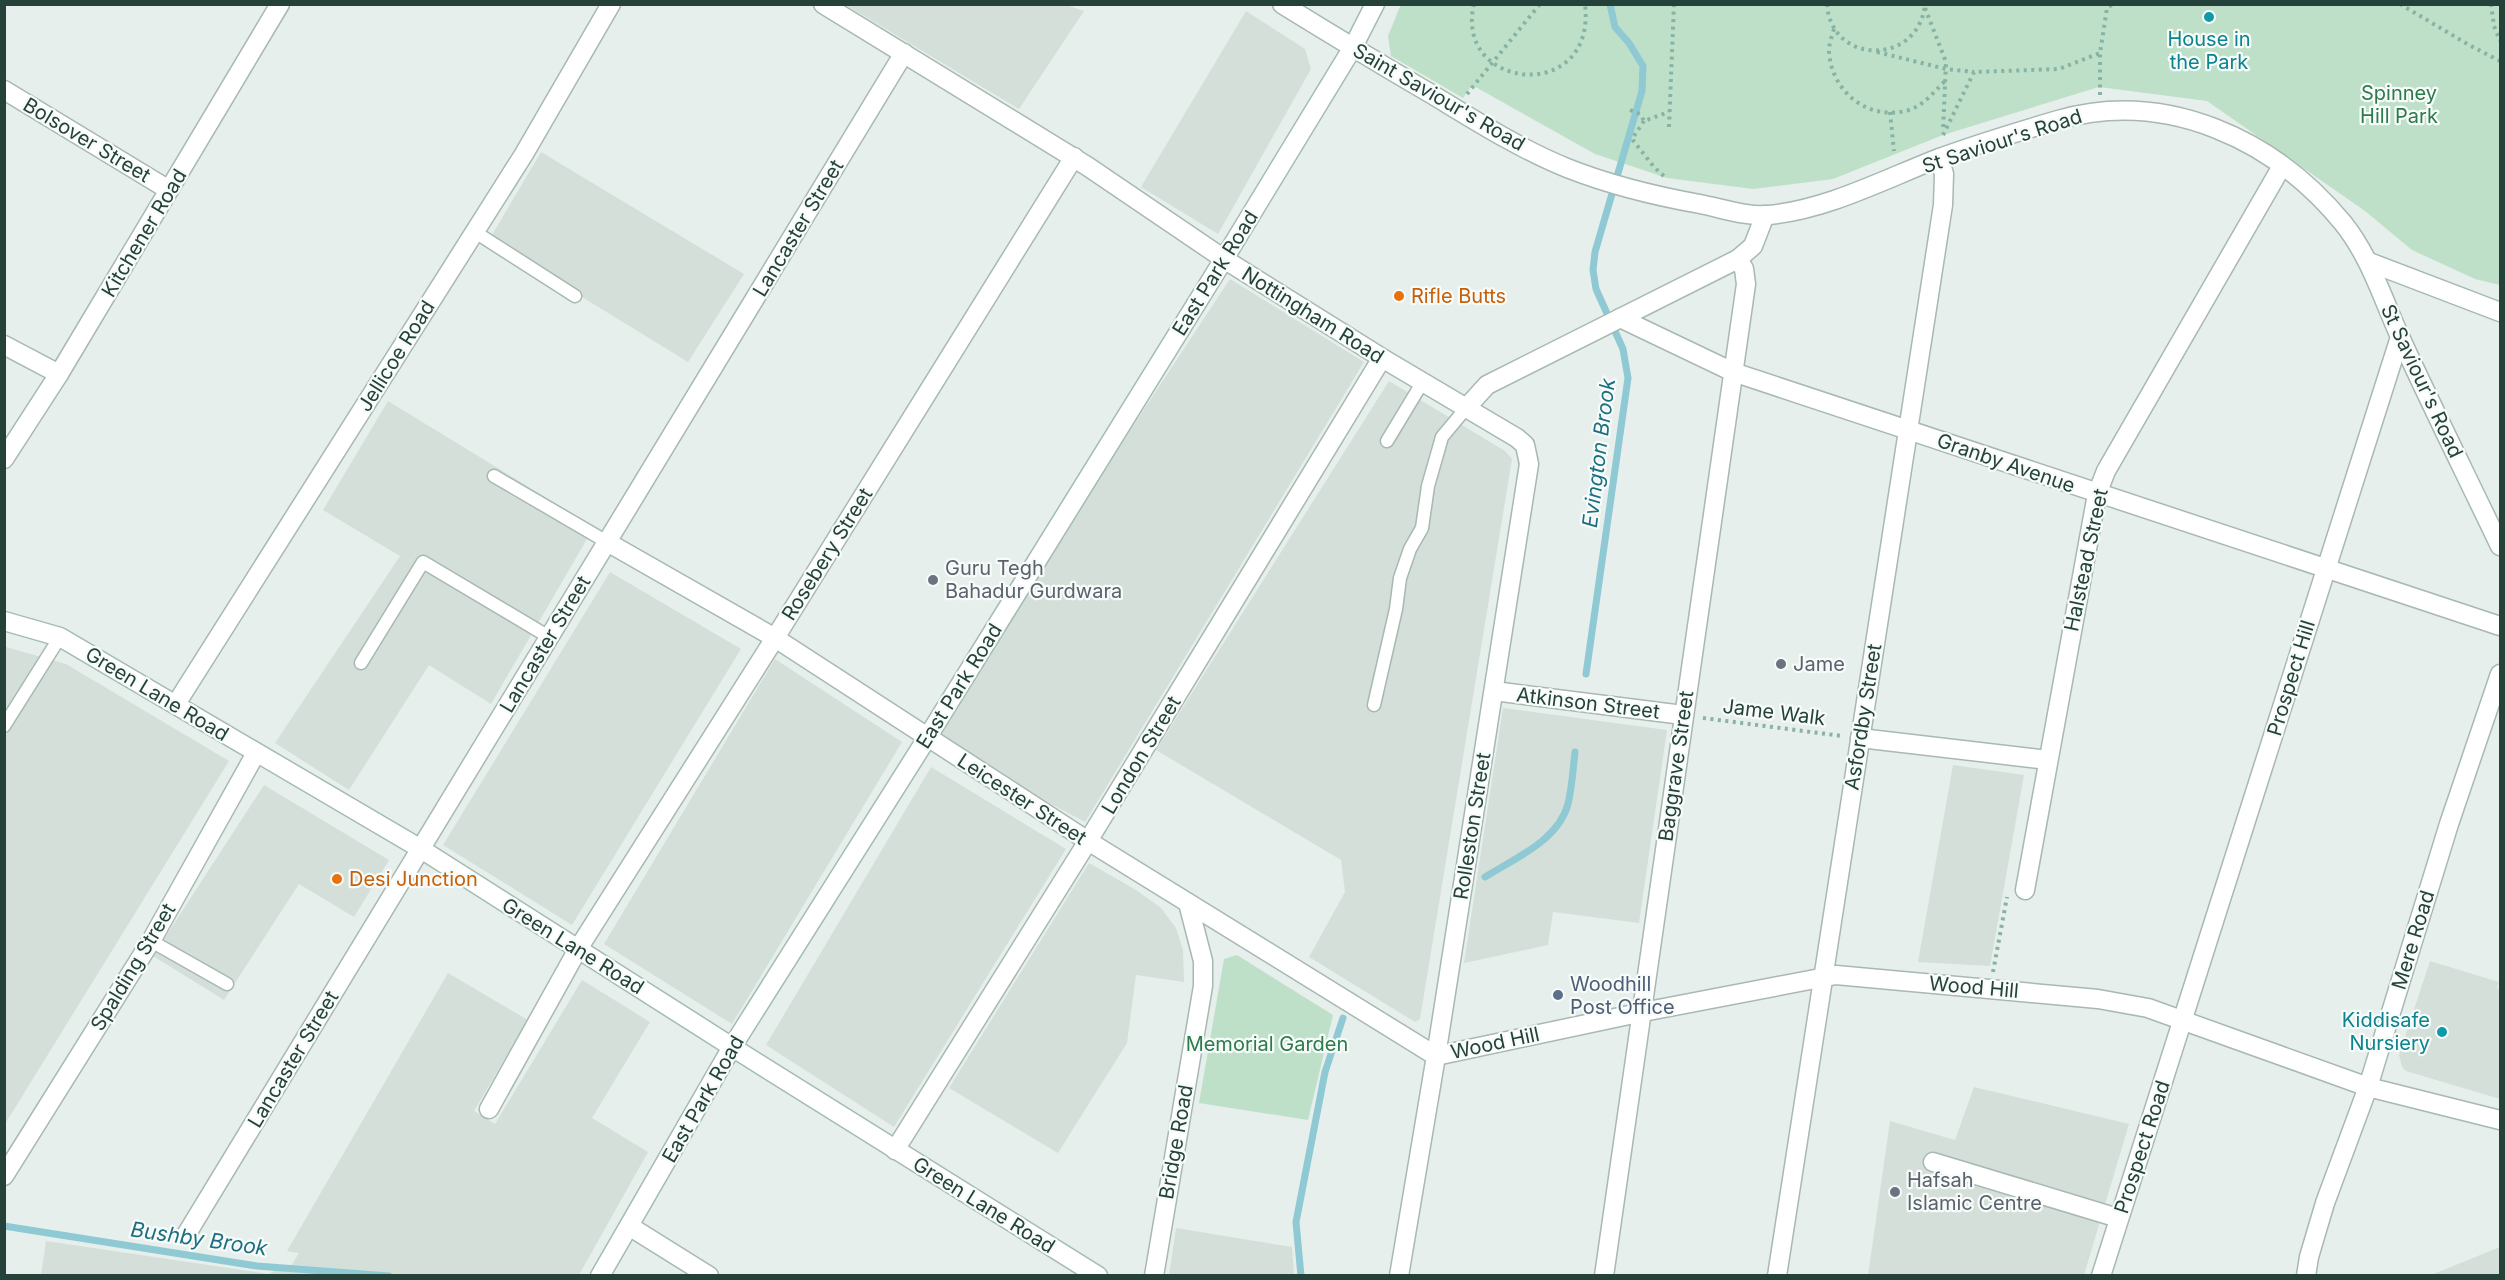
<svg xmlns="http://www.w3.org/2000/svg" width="2505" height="1280" font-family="Inter,sans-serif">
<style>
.built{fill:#d4dfda}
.green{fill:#bfe0c8}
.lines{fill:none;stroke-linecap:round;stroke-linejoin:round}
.stream{stroke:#8ec9d4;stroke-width:7}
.lane-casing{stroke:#a8b8b2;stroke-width:15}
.street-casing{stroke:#a8b8b2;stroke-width:21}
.secondary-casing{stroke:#a4bbb3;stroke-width:21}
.path{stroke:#86b3a5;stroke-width:4;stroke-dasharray:3 4.5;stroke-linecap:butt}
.lane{stroke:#fff;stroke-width:12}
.street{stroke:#fff;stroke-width:18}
.secondary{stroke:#fff;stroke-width:18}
.culture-dot{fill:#0f9aa8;stroke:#f7fbf9;stroke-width:2}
.food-dot{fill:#e8710a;stroke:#f7fbf9;stroke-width:2}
.worship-dot{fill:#6b7280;stroke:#f7fbf9;stroke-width:2}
.service-dot{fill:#5c6f8a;stroke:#f7fbf9;stroke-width:2}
.labels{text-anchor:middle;stroke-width:4.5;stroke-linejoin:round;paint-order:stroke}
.culture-label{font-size:20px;fill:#0d838f;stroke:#f7fbf9}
.park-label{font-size:20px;fill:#2d7a4b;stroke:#f7fbf9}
.street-label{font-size:20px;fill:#24423a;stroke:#f7fbf9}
.food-label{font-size:20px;fill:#c56008;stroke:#f7fbf9;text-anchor:start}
.worship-label{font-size:20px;fill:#5b616d;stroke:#f7fbf9;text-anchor:start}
.service-label{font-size:20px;fill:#4e5e75;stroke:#f7fbf9;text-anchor:start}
.water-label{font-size:21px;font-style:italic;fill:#1c6f80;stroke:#f7fbf9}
</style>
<rect width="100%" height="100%" fill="#e6efeb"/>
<g class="built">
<path d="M1063 4 1084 11 1019 109 846 5Z"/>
<path d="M1246 11 1305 49 1311 69 1218 234 1141 187Z"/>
<path d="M541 152 744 274 688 362 489 240Z"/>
<path d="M1230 279 1364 362 1085 822 927 738Z"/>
<path d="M1389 381 1505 451 1512 459 1420 1019 1415 1022 1309 957 1345 892 1341 860 1156 750Z"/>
<path d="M388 401 594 527 491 704 429 665 349 790 275 743 400 556 323 510Z"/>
<path d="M610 572 741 649 572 925 443 845Z"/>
<path d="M6 647 66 664 229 761 5 1124Z"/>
<path d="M775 659 902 742 732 1024 604 944Z"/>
<path d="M1503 708 1667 730 1639 923 1553 912 1548 945 1464 963Z"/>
<path d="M1953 765 2024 775 1990 966 1918 962Z"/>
<path d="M931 767 1066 849 894 1127 766 1045Z"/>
<path d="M264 785 389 860 354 917 299 884 224 1000 153 956Z"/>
<path d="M1089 863 1136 890 1161 908 1176 928 1183 950 1184 982 1136 975 1127 1043 1058 1153 949 1088Z"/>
<path d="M2430 961 2499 982 2497 988 2500 990V1099L2406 1071 2402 1067 2399 1055Z"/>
<path d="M448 973 528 1020 474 1111 495 1124 582 980 650 1022 592 1118 648 1152 579 1275H41L46 1241 269 1274 275 1270 288 1271 299 1253 287 1251Z"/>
<path d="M1974 1087 2129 1124 2084 1275 1868 1276 1890 1121 1955 1140Z"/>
<path d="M1176 1228 1292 1247 1294 1275H1169Z"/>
<path d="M2500 1247V1275H2431Z"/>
</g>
<g class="green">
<path d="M1401 4 2500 5V285L2475 279 2412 250 2365 211 2207 101 2099 87 1943 135 1833 179 1753 189 1667 178 1595 154 1472 85 1463 98 1391 56 1388 36Z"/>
<path d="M1237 955 1333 1015 1308 1120 1199 1103 1224 959Z"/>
</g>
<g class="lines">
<g class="stream">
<path d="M1586 674 1628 378 1623 349 1596 289 1593 270 1595 252 1642 91 1643 66 1629 43 1615 27 1610 4"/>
<path d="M1485 877C1515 858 1558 841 1568 804 1572 788 1573 769 1575 752"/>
<path d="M4 1226 257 1266 389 1276"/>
<path d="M1301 1276 1296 1222 1325 1072 1343 1018"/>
</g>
<defs>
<g id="lane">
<path d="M475 232 575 296"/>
<path d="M1387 441 1422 383"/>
<path d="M494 476 607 542"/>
<path d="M361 663 423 562 549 637"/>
<path d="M1374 705 1396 609 1400 578 1410 549 1422 528 1428 486 1442 437 1467 407"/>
<path d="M4 726 60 637"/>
<path d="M151 941 227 984"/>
</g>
<g id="street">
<path d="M823 4 1087 166 1224 259 1382 358 1517 438 1525 445 1529 464 1436 1056 1399 1276"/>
<path d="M1282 4C1332 35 1382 65 1433 95 1476 121 1520 149 1567 168 1610 185 1655 196 1700 204 1721 208 1747 217 1768 215 1825 210 1881 181 1934 160 1974 145 2017 132 2058 120 2166 89 2274 139 2343 223 2371 258 2383 300 2401 339 2433 409 2467 477 2500 546"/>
<path d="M4 90 169 190"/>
<path d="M2369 262 2500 312"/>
<path d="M1620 318 1733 372 2500 626"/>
<path d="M4 345 59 374"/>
<path d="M1467 407 1487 385 1738 259 1753 246 1765 215"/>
<path d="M4 459 59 374 280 4"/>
<path d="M607 542 775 638 1088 841 1436 1056"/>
<path d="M1494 691 1683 715"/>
<path d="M176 704 524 154 611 4"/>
<path d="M1860 738 2048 760"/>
<path d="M2025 890 2097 494 2106 471 2282 166"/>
<path d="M1436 1056 1643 1012 1836 975 2098 999 2148 1008 2368 1087 2500 1120"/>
<path d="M489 1109 578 949 775 638 1074 157"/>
<path d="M895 1150 1088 841 1382 358"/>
<path d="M1933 1162 2118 1218"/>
<path d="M4 1176 151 941 256 753"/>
<path d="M629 1226 709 1276"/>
<path d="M186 1235 904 53"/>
<path d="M1154 1276 1203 986V961L1188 903"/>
<path d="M1604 1276 1746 284 1744 269 1738 259"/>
<path d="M1777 1276 1943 205 1944 174 1939 158"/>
<path d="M2101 1276 2400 337"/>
<path d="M2306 1276 2309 1257 2325 1203 2368 1087 2449 824 2500 674"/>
</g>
<g id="secondary">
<path d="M4 621 60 637 421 849 732 1047 1098 1276"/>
<path d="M600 1276 732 1047 927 738 1224 259 1353 47 1375 4"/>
</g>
</defs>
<use href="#lane" class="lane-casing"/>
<use href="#street" class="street-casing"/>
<use href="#secondary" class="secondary-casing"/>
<g class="path">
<path d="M1474 4C1453 91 1597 105 1585 4"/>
<path d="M1827 4C1831 66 1919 66 1925 4"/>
<path d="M2400 4 2469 45 2500 61"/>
<path d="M2491 4 2494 26 2500 41"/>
<path d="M1925 8 1946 62 1943 131"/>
<path d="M1834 29C1832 36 1829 44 1829 51 1831 92 1869 122 1909 110 1924 105 1934 92 1945 81"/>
<path d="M1877 52 1946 69 1974 72"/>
<path d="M1467 94 1540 4"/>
<path d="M2100 95V53L2107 8 2113 4"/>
<path d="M1630 110 1640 114 1644 121 1669 112"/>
<path d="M1890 112 1894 151"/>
<path d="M1644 121 1632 139 1654 167 1665 177"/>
<path d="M1669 127 1674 4"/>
<path d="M1943 135 1974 72 2059 69 2100 53"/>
<path d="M1703 718 1842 736"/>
<path d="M1993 972 2007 897"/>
</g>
<use href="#lane" class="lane"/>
<use href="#street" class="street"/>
<use href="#secondary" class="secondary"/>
</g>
<g class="culture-dot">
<circle cx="2209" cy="17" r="6"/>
<circle cx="2442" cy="1032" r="6"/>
</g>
<g class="food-dot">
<circle cx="1399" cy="296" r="6"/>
<circle cx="337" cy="879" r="6"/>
</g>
<g class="worship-dot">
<circle cx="933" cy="580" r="6"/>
<circle cx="1781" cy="664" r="6"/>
<circle cx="1895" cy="1192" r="6"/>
</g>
<circle class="service-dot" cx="1558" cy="995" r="6"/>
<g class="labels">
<g class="culture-label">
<text x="2209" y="46">House in<tspan x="2209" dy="23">the Park</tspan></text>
<text x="2430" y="1027" text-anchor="end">Kiddisafe<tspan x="2430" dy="23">Nursiery</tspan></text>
</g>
<g class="park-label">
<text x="2399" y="100">Spinney<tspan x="2399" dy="23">Hill Park</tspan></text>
<text x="1267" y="1051">Memorial Garden</text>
</g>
<g class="street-label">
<text transform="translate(1439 97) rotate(30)" y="7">Saint Saviour's Road</text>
<text transform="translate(87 140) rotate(31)" y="7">Bolsover Street</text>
<text transform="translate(2002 141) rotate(-18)" y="7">St Saviour's Road</text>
<text transform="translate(798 228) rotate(-59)" y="7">Lancaster Street</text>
<text transform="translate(144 233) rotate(-59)" y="7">Kitchener Road</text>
<text transform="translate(1215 273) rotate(-58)" y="7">East Park Road</text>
<text transform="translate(1313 315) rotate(32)" y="7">Nottingham Road</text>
<text transform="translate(396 356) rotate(-58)" y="7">Jellicoe Road</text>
<text transform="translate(2422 381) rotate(65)" y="7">St Saviour's Road</text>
<text transform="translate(2006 463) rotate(19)" y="7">Granby Avenue</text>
<text transform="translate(827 554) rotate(-58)" y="7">Rosebery Street</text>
<text transform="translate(2086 560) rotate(-78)" y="7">Halstead Street</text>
<text transform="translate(545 644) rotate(-59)" y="7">Lancaster Street</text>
<text transform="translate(2291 678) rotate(-73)" y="7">Prospect Hill</text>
<text transform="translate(959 686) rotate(-58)" y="7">East Park Road</text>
<text transform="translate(157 694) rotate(31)" y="7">Green Lane Road</text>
<text transform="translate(1588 703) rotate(7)" y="7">Atkinson Street</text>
<text transform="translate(1774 712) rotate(7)" y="7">Jame Walk</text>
<text transform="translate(1863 717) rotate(-81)" y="7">Asfordby Street</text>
<text transform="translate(1141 755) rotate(-59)" y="7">London Street</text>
<text transform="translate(1676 766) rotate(-82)" y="7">Baggrave Street</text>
<text transform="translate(1022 799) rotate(33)" y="7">Leicester Street</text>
<text transform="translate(1472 826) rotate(-81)" y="7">Rolleston Street</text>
<text transform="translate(2413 940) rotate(-73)" y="7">Mere Road</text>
<text transform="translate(573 946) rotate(32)" y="7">Green Lane Road</text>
<text transform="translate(133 967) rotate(-59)" y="7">Spalding Street</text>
<text transform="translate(1974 987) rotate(5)" y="7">Wood Hill</text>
<text transform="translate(1495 1043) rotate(-12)" y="7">Wood Hill</text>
<text transform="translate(293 1059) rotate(-59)" y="7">Lancaster Street</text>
<text transform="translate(703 1099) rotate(-60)" y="7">East Park Road</text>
<text transform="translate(1176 1142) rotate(-80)" y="7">Bridge Road</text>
<text transform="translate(2142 1147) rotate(-72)" y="7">Prospect Road</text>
<text transform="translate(984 1205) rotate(32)" y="7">Green Lane Road</text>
</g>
<g class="food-label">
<text x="1411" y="303">Rifle Butts</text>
<text x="349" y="886">Desi Junction</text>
</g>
<g class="worship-label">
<text x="945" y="575">Guru Tegh<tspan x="945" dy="23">Bahadur Gurdwara</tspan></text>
<text x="1793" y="671">Jame</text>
<text x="1907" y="1187">Hafsah<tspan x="1907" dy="23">Islamic Centre</tspan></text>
</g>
<g class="service-label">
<text x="1570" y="991">Woodhill<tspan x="1570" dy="23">Post Office</tspan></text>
</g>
<g class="water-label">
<text transform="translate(1599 453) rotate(-83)" y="7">Evington Brook</text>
<text transform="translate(199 1239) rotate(8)" y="7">Bushby Brook</text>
</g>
</g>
<rect width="2505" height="1280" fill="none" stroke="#24423a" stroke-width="12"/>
</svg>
